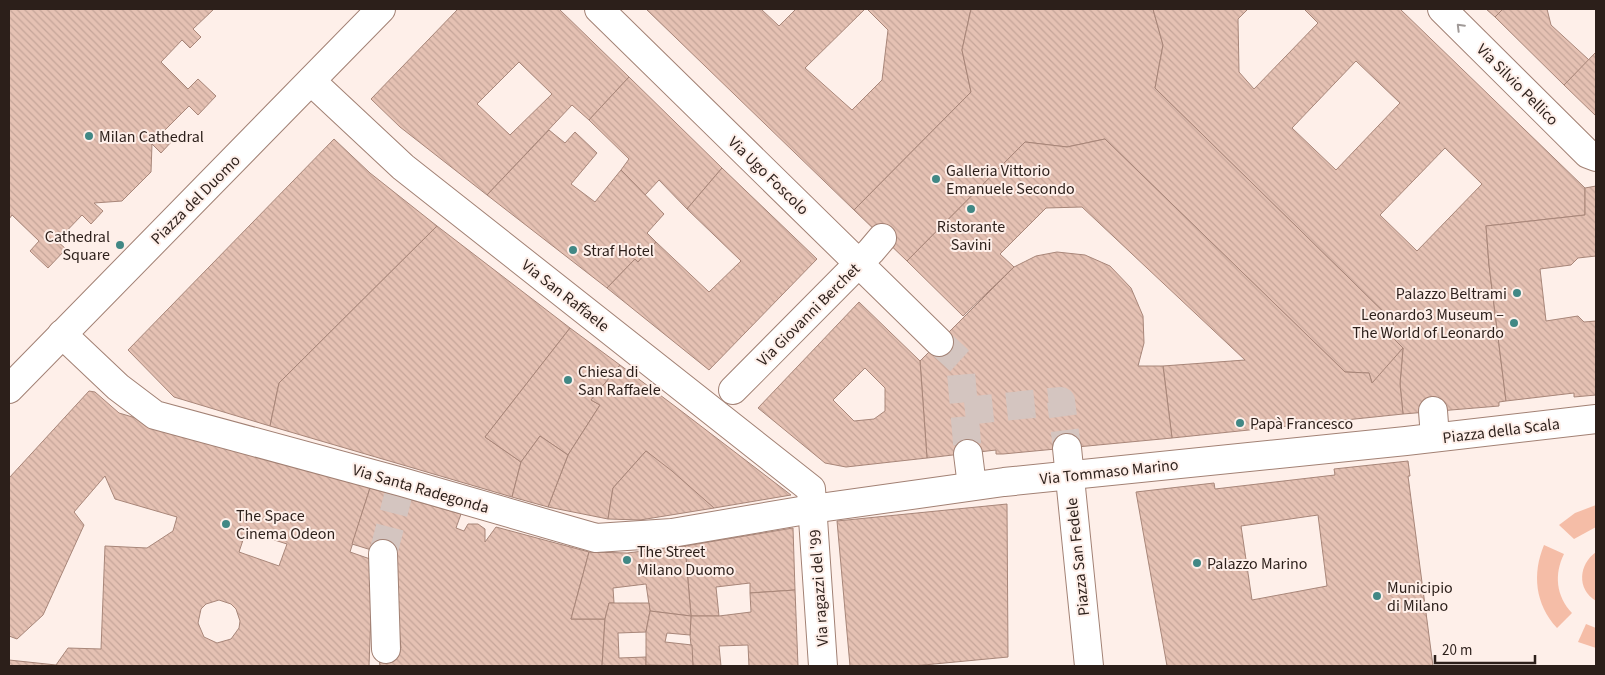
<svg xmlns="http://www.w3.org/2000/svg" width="1605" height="675" font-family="'Source Sans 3',sans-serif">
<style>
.garden{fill:#f5bda7}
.building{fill:url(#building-back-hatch);stroke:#a88679;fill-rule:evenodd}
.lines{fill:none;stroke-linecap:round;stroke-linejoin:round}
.street-tunnel{stroke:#d4c5c0;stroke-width:28;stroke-dasharray:28 14;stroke-linecap:butt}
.street-casing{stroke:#a28174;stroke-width:30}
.street{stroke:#fff;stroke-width:28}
.oneway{stroke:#a09a98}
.poi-dot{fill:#418885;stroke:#feefe9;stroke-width:2}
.labels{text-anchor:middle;stroke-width:4;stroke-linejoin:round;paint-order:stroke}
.street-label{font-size:16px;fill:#2c1f1a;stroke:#feefe9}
.poi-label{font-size:16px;fill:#2c1f1a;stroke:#feefe9;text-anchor:start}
</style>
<defs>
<pattern id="building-back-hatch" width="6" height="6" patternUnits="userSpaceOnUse" patternTransform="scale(1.25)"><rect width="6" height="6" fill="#e5c1b3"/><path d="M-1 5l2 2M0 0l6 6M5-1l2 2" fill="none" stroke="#c5a599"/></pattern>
</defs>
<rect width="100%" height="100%" fill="#feefe9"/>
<g class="garden">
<path d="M1596 505V527L1574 539 1559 525 1575 513Z"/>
<path d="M1544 545 1564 554C1554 574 1556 596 1572 613L1557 628C1535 604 1532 574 1544 545Z"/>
<path d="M1596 552V601C1576 589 1579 564 1596 552Z"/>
<path d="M1586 624 1596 628V648L1578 642Z"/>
</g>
<g class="building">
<path d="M9 9H214L193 29 201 37 190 48 182 40 161 62 188 89 198 79 216 96 198 115 189 106 164 131 173 140 161 153 152 144 151 172 122 201 94 203 103 211 91 224 82 215 57 241 66 249 48 268 30 251 39 241 12 215 9 219Z"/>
<path d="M458 9H559L629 77 589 120 572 105 487 195 400 127 371 99ZM519 62 552 94 510 135 477 104Z"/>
<path d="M646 9H761L779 26 796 9H865L805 68 852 110 882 80 888 30 867 9H971L962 50 971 92 854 210Z"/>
<path d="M971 9H1153L1163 45 1155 88 1393 321 1395 340 1403 348 1385 370 1372 383 1369 373 1345 372 1105 139 1067 147 1025 142 907 261 854 210 971 92 962 50Z"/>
<path d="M1153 9H1248L1238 19 1239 72 1254 89 1318 23 1304 9H1400L1585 188V215L1486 226 1489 265 1506 401 1499 402V406L1403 414 1400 384 1403 348 1395 340 1393 321 1155 88 1163 45ZM1356 61 1400 103 1336 170 1292 128ZM1445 148 1482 184 1417 251 1380 215Z"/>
<path d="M1486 9H1503L1495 17Z"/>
<path d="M1503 9H1547L1551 25 1589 60 1564 85 1495 17Z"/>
<path d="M1596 52V116L1564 85Z"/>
<path d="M629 77 722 168 687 209 659 180 645 195 621 170 629 159 589 120Z"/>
<path d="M549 130 565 143 575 132 597 153 571 184 595 202 621 170 664 214 647 233 656 242 638 262 635 259 607 288 487 195Z"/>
<path d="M334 139 370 173 437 226 279 383 270 426 174 397 128 350Z"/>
<path d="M1105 139 1345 372 1369 373 1372 383 1403 348 1400 384 1403 414 1172 438 1163 366 1245 360 1082 207 1046 208 1000 254 1014 267 963 316 907 261 1025 142 1067 147Z"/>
<path d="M722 168 817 259 709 370 607 288 635 259 638 262 656 242 709 292 741 261 687 209Z"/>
<path d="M1596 186V256L1578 258 1571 265 1540 269 1546 321 1578 316 1584 322 1596 321V395L1574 397V393L1506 401 1489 265 1486 226 1585 215V188Z"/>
<path d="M437 226 570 328 485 437 521 462 512 497 270 426 279 383Z"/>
<path d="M1057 252 1085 255 1110 266 1131 288 1143 316 1144 343 1138 366H1163L1172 438 1003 454H996V450L927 458 920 361 1014 267 1036 256Z"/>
<path d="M859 302 920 361 927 458 846 467 825 463 758 408ZM865 368 885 388V411L874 419 854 421 833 400Z"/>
<path d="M570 328 620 365 591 400 600 405 568 455 540 436 521 462 485 437Z"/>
<path d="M620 365 676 407 791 495 714 508 646 451 613 488 608 519 548 507 568 455 600 405 591 400Z"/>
<path d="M89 391 95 392 119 413 370 488 350 552 373 560 369 666H9V660L56 665 68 648 101 649 105 546 147 548 173 531 177 517 115 499 105 476 74 512 84 525 43 615 17 639 9 636V478ZM246 531 287 544 279 566 239 552ZM219 600 231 604 236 609 240 621 239 628 231 639 217 643 204 637 198 623 201 609 206 604Z"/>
<path d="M540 436 568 455 548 507 512 497 521 462Z"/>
<path d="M646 451 672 471 714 508 640 520 608 519 613 488Z"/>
<path d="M1408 461 1410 476H1408L1433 666H1167L1136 492 1214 483 1215 489 1335 475 1334 469ZM1318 515 1327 586 1252 600 1241 526Z"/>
<path d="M370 488 461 514 456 528 464 531 468 524H478L485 529V542L496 527 589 552 571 619H605L602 666H380L378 650 401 648 391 556 352 544Z"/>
<path d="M1007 504 1008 657 913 666H850L837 521Z"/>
<path d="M793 528 795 590 750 593V583L716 587 719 616H691L685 546Z"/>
<path d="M685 546 691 616 650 611 646 584 613 588 614 603H609L605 619H571L589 552 627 553Z"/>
<path d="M795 590 798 666H749L748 645 719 646 721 666H693L690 635 691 616H719L751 612 750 593Z"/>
<path d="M609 603H649L650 611 646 632 618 633 619 658 646 657V665L651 666H602L605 619Z"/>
<path d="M650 611 691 616 690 635 667 633 665 642 692 645 693 666 646 665V632Z"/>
</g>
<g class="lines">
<g class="street-tunnel">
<path d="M939 342 960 361 968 454"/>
<path d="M965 411 1061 401 1067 448"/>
<path d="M383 554 398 496"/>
</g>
<defs>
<g id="street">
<path d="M599 9 939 342"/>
<path d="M1442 9 1588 154 1596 157"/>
<path d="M311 81 403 167 811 489 823 666"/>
<path d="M62 334 118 387 155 415 402 482 596 538 672 533 812 509 1004 482 1406 441 1596 419"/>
<path d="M9 389 381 9"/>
<path d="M733 390 871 251 882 238"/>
<path d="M1433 411 1435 437"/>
<path d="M1067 448 1089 666"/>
<path d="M968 454 972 486"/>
<path d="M383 554 386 649"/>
</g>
</defs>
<use href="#street" class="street-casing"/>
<use href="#street" class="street"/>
</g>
<defs><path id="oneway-chevron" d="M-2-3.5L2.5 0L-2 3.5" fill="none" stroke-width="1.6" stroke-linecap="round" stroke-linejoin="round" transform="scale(1.25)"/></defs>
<use class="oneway" href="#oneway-chevron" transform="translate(1460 27) rotate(-135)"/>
<g class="poi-dot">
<circle cx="89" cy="136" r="5"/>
<circle cx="936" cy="179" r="5"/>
<circle cx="971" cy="209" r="5"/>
<circle cx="120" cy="245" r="5"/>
<circle cx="573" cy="250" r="5"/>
<circle cx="1517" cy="293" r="5"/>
<circle cx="1514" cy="323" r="5"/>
<circle cx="568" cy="380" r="5"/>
<circle cx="1240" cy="423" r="5"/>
<circle cx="226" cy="524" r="5"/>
<circle cx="627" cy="560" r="5"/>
<circle cx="1197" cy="563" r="5"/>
<circle cx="1377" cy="596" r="5"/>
</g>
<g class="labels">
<g class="street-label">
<text transform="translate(1518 84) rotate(45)" y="6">Via Silvio Pellico</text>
<text transform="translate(769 175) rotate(44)" y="6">Via Ugo Foscolo</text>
<text transform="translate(195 199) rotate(-45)" y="6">Piazza del Duomo</text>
<text transform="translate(566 295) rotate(38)" y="6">Via San Raffaele</text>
<text transform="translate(808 314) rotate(-45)" y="6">Via Giovanni Berchet</text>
<text transform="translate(1501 430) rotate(-7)" y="6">Piazza della Scala</text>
<text transform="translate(1109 471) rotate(-6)" y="6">Via Tommaso Marino</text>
<text transform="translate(421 488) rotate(16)" y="6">Via Santa Radegonda</text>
<text transform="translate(1077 557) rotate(-96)" y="6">Piazza San Fedele</text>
<text transform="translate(818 588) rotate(-94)" y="6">Via ragazzi del '99</text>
</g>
<g class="poi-label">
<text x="99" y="142">Milan Cathedral</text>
<text x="946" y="176">Galleria Vittorio<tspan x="946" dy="18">Emanuele Secondo</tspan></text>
<text x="971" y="232" text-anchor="middle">Ristorante<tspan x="971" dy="18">Savini</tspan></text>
<text x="110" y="242" text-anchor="end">Cathedral<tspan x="110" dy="18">Square</tspan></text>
<text x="583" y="256">Straf Hotel</text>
<text x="1507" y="299" text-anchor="end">Palazzo Beltrami</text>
<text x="1504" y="320" text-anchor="end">Leonardo3 Museum –<tspan x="1504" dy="18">The World of Leonardo</tspan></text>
<text x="578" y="377">Chiesa di<tspan x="578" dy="18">San Raffaele</tspan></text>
<text x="1250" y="429">Papà Francesco</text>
<text x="236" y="521">The Space<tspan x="236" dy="18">Cinema Odeon</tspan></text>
<text x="637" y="557">The Street<tspan x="637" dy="18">Milano Duomo</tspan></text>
<text x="1207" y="569">Palazzo Marino</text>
<text x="1387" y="593">Municipio<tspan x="1387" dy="18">di Milano</tspan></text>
</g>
</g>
<rect width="1605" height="675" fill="none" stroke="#2c1f1a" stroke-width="20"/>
<path d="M1435 655v8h100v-8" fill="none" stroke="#2c1f1a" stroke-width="2.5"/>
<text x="1442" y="655" font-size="15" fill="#2c1f1a" stroke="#feefe9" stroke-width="4" paint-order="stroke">20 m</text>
</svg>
